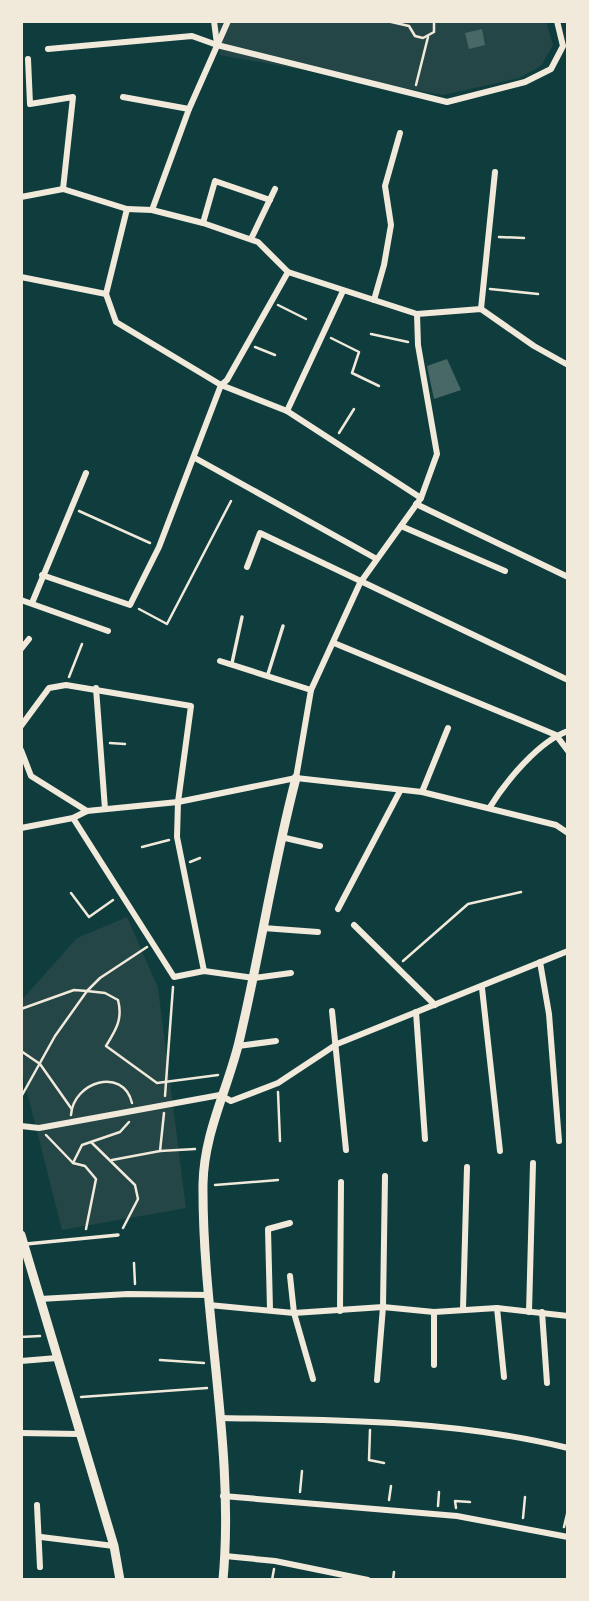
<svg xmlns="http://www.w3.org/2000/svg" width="589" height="1601" font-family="'Fira Sans',sans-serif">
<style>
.green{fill:#244646}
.building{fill:#486865}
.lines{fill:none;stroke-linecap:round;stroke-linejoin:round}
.path{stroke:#f1e9da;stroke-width:2.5}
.service{stroke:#f1e9da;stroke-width:3.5}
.minor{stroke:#f1e9da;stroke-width:6}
.secondary{stroke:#f1e9da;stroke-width:9}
</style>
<rect width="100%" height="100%" fill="#0f3d3e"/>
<g class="green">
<path d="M218 21H546L553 45 541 66 519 78 443 95 220 55Z"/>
<path d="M127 917 158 988 186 1208 62 1230 21 1068V1001L77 938Z"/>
</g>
<g class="building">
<path d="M482 29 485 45 469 49 465 33Z"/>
<path d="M447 359 461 390 434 399 427 366Z"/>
</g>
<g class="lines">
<g class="path">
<path d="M387 21 409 26 415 36 423 38 434 32V21"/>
<path d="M416 85 428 37"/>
<path d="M499 237 524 238"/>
<path d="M490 289 538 294"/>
<path d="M278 305 306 319"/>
<path d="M371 334 408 342"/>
<path d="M331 338 359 352 352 373 379 386"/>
<path d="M255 347 275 355"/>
<path d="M339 433 354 409"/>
<path d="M79 511 150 543"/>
<path d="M139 609 167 624 231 501"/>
<path d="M69 677 82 644"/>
<path d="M110 743 125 744"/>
<path d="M142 847 169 840"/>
<path d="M190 862 200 858"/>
<path d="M71 893 89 917 113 900"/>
<path d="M403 961 468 904 521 892"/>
<path d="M21 1009 74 990 87 991 100 978 147 947"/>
<path d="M21 1051 40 1064 71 1108"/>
<path d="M278 1092 280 1141"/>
<path d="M165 1096 173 987"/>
<path d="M21 1097 55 1036 87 991 105 993 118 1000C123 1019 116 1030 106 1046L157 1083 218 1075"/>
<path d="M71 1115C73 1082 123 1066 132 1103"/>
<path d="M46 1135 73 1163 85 1166 96 1179 86 1229"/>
<path d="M91 1142 135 1185 138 1199 123 1228"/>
<path d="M160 1151 164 1113"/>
<path d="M112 1160 160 1151 195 1149"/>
<path d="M73 1163 82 1145 120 1132 129 1122"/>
<path d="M215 1185 278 1180"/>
<path d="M134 1263 135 1284"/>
<path d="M21 1337 40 1336"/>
<path d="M160 1360 204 1363"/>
<path d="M81 1397 207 1388"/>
<path d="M370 1430 369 1460 384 1463"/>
<path d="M300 1492 302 1471"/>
<path d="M389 1500 391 1486"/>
<path d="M438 1506 439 1492"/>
<path d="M456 1508 455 1501 470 1502"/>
<path d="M523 1518 525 1497"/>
<path d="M564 1527 568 1510"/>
<path d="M272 1580 274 1569"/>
<path d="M393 1580 394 1572"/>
</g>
<g class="service">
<path d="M232 663 242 617"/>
<path d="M268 674 283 626"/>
<path d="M26 1244 118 1235"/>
</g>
<g class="minor">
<path d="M214 21 217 44"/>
<path d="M48 49 192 36 217 45 447 102 525 82 551 69 563 46 557 21"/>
<path d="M28 59 30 104 73 97 63 189"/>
<path d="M123 97 189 109"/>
<path d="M21 197 63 189 127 209 152 210 203 223 258 242 288 272 417 314 481 309 534 346 568 365"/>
<path d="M152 210 189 109 228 21"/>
<path d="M203 223 215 181 270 200"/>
<path d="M251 239 275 189"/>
<path d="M21 277 106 294"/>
<path d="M106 294 116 322 221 385 287 411 421 498"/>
<path d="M106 294 127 209"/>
<path d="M374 300 384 265 391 225 385 186 400 133"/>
<path d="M481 309 495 172"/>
<path d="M287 411 343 291"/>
<path d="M195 458 375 558"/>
<path d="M416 504 568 577"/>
<path d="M401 526 505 571"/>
<path d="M247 567 260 533 568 680"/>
<path d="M42 575 130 605 159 547 221 385 227 380 288 272"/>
<path d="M21 600 108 631"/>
<path d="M32 603 86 473"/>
<path d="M334 643 556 735 568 751"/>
<path d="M21 649 29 639"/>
<path d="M220 661 311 690"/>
<path d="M96 688 105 809"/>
<path d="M21 726 49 688 66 685 191 706 178 802 177 837 204 971"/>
<path d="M21 750 31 776 87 811"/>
<path d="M296 778 311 690 360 583 421 498 437 454 418 345 417 314"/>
<path d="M422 792 448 728"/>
<path d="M490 807C506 781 539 741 568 731"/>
<path d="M73 818 174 977 204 971 254 978 291 973"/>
<path d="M21 828 73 818 87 811 178 802 296 778 422 792 556 825 568 833"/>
<path d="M281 837 320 846"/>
<path d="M338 909 400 791"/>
<path d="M354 925 435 1005"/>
<path d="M263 928 318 932"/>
<path d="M540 962 549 1014 559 1141"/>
<path d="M482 988 500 1151"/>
<path d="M332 1011 346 1150"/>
<path d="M416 1012 425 1139"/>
<path d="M238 1046 276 1041"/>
<path d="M21 1126 39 1128 220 1095 231 1101 278 1083 337 1044 568 951"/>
<path d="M290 1276 294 1313 313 1379"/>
<path d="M40 1299 128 1294 209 1295"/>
<path d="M209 1305 294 1313 383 1307 434 1312 497 1308 568 1316"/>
<path d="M497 1308 504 1377"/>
<path d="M270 1309 268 1229 290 1223"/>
<path d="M463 1309 467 1167"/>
<path d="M340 1311 341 1182"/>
<path d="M529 1312 533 1163"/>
<path d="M542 1312 547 1383"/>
<path d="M21 1361 57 1358"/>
<path d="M434 1365V1312"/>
<path d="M377 1380 383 1307 385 1176"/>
<path d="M220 1418C337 1420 454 1420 568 1448"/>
<path d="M21 1433 78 1434"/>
<path d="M223 1496 457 1516 568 1537"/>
<path d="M37 1505 40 1567"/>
<path d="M41 1537 114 1546"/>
<path d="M225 1556 275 1561 368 1580"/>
</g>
<g class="secondary">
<path d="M21 1235 114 1546 120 1580"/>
<path d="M223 1580C235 1448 202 1316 203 1184 204 1133 227 1091 239 1042 260 954 273 865 296 778"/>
</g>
</g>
<rect width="589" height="1601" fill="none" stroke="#f1e9da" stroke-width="46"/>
</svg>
